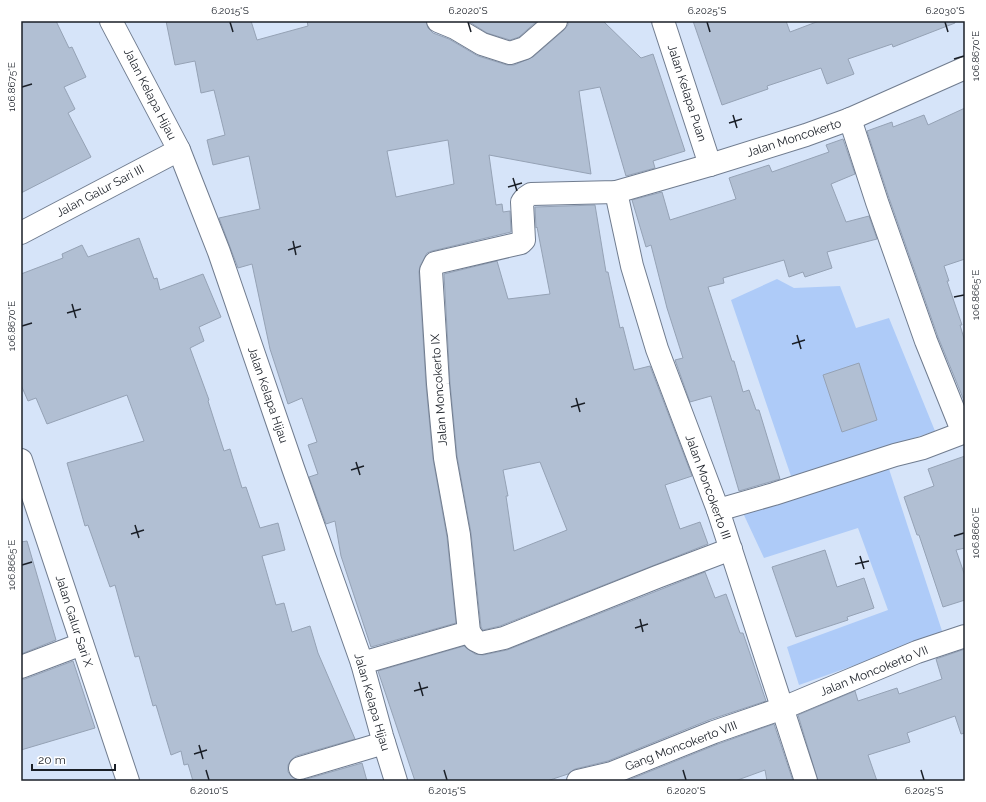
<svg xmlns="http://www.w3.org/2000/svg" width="986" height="802" font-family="Raleway,sans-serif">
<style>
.green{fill:#aecbf8}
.building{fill:#b1bfd3;stroke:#95a2b5;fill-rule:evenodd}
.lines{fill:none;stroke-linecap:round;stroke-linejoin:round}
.street-casing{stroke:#707c8f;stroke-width:24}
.street{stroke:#fff;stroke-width:22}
.ticks{fill:none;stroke:#1a1f27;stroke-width:1.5}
.labels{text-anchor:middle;stroke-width:3;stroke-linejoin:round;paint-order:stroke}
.street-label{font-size:12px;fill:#1a1f27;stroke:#fff}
.neatline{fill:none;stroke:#1a1f27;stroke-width:1.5}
.ticks-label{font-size:10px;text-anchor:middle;fill:#1a1f27}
</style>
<rect width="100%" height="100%" fill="#d6e4f9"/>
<g class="green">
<path d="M777 279 794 288 840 286 856 328 889 318 935 431 792 479 731 300Z"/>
<path d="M888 466 943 634 799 685 787 647 888 610 858 528 764 558 743 513Z"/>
</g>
<g class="building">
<path d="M21 21H56L69 48 72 47 86 77 64 87 75 109 68 113 91 157 21 193Z"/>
<path d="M166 21H251L257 40 308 26 307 21H426L428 28 433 33 449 39 478 56 507 65H514L533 57 564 30 568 25V21H603L641 58 653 54 685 151 653 161 655 168 626 176 600 87 579 91 591 174 489 155 496 205 502 204 503 212 510 211 511 232 432 251 427 253 420 266 419 272 426 385 433 459 447 537 456 623 371 647 341 556 335 521 326 524 309 477 318 474 308 445 317 442 302 398 288 404 270 349 252 264 238 268 219 218 260 209 249 156 213 165 207 140 225 135 214 90 201 93 195 61 175 65ZM448 140 454 184 396 197 387 151Z"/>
<path d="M468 21H537L519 37 510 40 487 33Z"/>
<path d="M693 21H786L790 32 819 21H955V23L893 47 892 44 848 59 854 74 827 84 821 68 767 86 768 89 722 105Z"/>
<path d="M965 108V259L944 266 949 281H947L962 325H960L965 342V403L938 337 889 198 867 131 892 122 893 127 924 115 928 125Z"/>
<path d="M843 139 855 174 831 184 846 222 869 216 877 239 827 252 832 268 805 277 803 272 789 277 784 260 723 278 724 283 708 287 732 361H734L743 392 749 390 756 410H759L780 479 739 491 711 396 690 402 675 360 683 358 667 308 651 245 646 247 632 200 662 192 670 220 736 199 729 178 769 165 772 172 829 152 826 145Z"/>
<path d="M595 205 606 272H608L620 328 623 327 634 370 650 366 692 476 665 485 680 529 700 522 708 544 500 626 483 630 481 627 471 533 457 456 450 383 444 274 497 261 508 299 550 294 537 227 536 228 535 207ZM540 462 567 530 514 551 506 496H508L503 470Z"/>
<path d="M139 238 154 279 157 278 160 290 203 274 221 317 199 327 204 341 190 348 209 400 208 401 224 451 230 449 242 488 246 487 260 528 278 523 285 550 262 556 276 605 284 603 292 632 310 626 318 653 355 739 296 756 291 760 288 765V772L292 777 297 780H303L362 763 367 781H193L188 764 184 765 181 751 171 755 156 705 153 706 139 656 135 657 115 585 110 587 88 525 85 526 67 463 144 441 127 395 47 424 36 398 28 401 21 385V274L63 258 62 254 82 245 88 257Z"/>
<path d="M859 363 877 420 842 432 823 375Z"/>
<path d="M965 456V548L956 550 965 576V600L943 607 919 535H917L904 497 934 486 928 469Z"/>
<path d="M27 541 56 640 21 654V542Z"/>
<path d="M825 550 837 587 864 578 874 608 847 617 848 620 796 637 772 567Z"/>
<path d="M705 572 715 598 726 594 740 633H743L766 701 709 720 608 761 575 769 568 774 547 781H415L378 671 464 646 475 654 483 655 507 650Z"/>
<path d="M965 649V733L961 734 955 716 907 733 910 742 868 755 877 781H818L798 715 855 691 858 701 897 688 899 694 942 679 936 659Z"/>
<path d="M73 661 95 728 21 750V679H25Z"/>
<path d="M774 724 793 781H767L765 770 735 781H626L718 744Z"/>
</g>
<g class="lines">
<defs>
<g id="street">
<path d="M111 21 179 150 219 252 293 468 362 663 382 736 396 781"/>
<path d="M438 21 455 28 482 44 510 53 525 48 556 21"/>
<path d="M663 21 710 165"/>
<path d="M850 119 877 202 926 341 963 433"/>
<path d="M616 192 632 266 657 349 718 510 806 781"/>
<path d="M21 233 179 150"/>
<path d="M21 460 128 781"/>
<path d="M718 510 774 494 895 455 923 448 965 432"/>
<path d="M469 632 475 640 481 643 504 638 657 577 731 549"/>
<path d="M362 663 469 632 459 535 445 458 438 384 431 271 435 263 521 243 524 240 522 202 525 198 531 194 616 192 710 165 806 135 850 119 965 68"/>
<path d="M21 667 82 644"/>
<path d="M300 768 384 743"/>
<path d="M578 781 612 773 714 732 783 708 917 652 965 636"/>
</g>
</defs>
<use href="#street" class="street-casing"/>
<use href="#street" class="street"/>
</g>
<path class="ticks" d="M230 22 233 32M468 22 471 32M707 22 710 32M945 22 948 32M954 59 964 56M22 87 32 84M733 115 737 128M729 123 742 119M513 178 517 191M508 187 522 183M293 241 296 255M288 250 301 246M954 297 964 295M72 304 76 318M67 313 81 309M22 326 32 323M797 335 801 349M792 344 805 340M576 398 580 412M571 407 585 403M356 462 360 475M351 470 364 466M135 525 139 538M131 534 144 530M954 536 964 533M860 556 864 569M855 564 869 561M22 565 32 562M640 619 643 632M635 628 648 624M419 682 423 696M414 691 428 687M199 745 203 759M194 754 207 750M206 770 209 780M444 770 447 780M683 770 686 780M921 770 924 780"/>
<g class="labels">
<g class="street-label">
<text transform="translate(687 93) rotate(72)" y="4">Jalan Kelapa Puan</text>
<text transform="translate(150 94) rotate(63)" y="4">Jalan Kelapa Hijau</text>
<text transform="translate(794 138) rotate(-18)" y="4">Jalan Moncokerto</text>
<text transform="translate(100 191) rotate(-28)" y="4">Jalan Galur Sari III</text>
<text transform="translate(439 390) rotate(-94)" y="4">Jalan Moncokerto IX</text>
<text transform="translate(268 395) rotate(71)" y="4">Jalan Kelapa Hijau</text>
<text transform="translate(708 487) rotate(70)" y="4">Jalan Moncokerto III</text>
<text transform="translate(74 621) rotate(72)" y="4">Jalan Galur Sari X</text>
<text transform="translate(874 671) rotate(-22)" y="4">Jalan Moncokerto VII</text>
<text transform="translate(372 702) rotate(74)" y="4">Jalan Kelapa Hijau</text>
<text transform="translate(681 746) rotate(-21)" y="4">Gang Moncokerto VIII</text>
</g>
</g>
<rect width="986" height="802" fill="none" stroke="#ffffff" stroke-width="44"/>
<path d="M32 764v6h83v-6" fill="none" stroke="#1a1f27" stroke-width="2"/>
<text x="38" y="764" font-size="12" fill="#1a1f27" stroke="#ffffff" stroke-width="3" paint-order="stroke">20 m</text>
<rect x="22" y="22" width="942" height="758" class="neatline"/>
<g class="ticks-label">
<text x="230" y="14">6.2015°S</text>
<text x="468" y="14">6.2020°S</text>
<text x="707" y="14">6.2025°S</text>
<text x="945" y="14">6.2030°S</text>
<text transform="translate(975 56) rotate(-90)" y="4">106.8670°E</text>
<text transform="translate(11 87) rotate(-90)" y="4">106.8675°E</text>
<text transform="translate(975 295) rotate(-90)" y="4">106.8665°E</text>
<text transform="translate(11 326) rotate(-90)" y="4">106.8670°E</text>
<text transform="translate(975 533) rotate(-90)" y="4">106.8660°E</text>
<text transform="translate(11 565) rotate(-90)" y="4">106.8665°E</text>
<text x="209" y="794">6.2010°S</text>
<text x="447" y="794">6.2015°S</text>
<text x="686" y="794">6.2020°S</text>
<text x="924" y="794">6.2025°S</text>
</g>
</svg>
